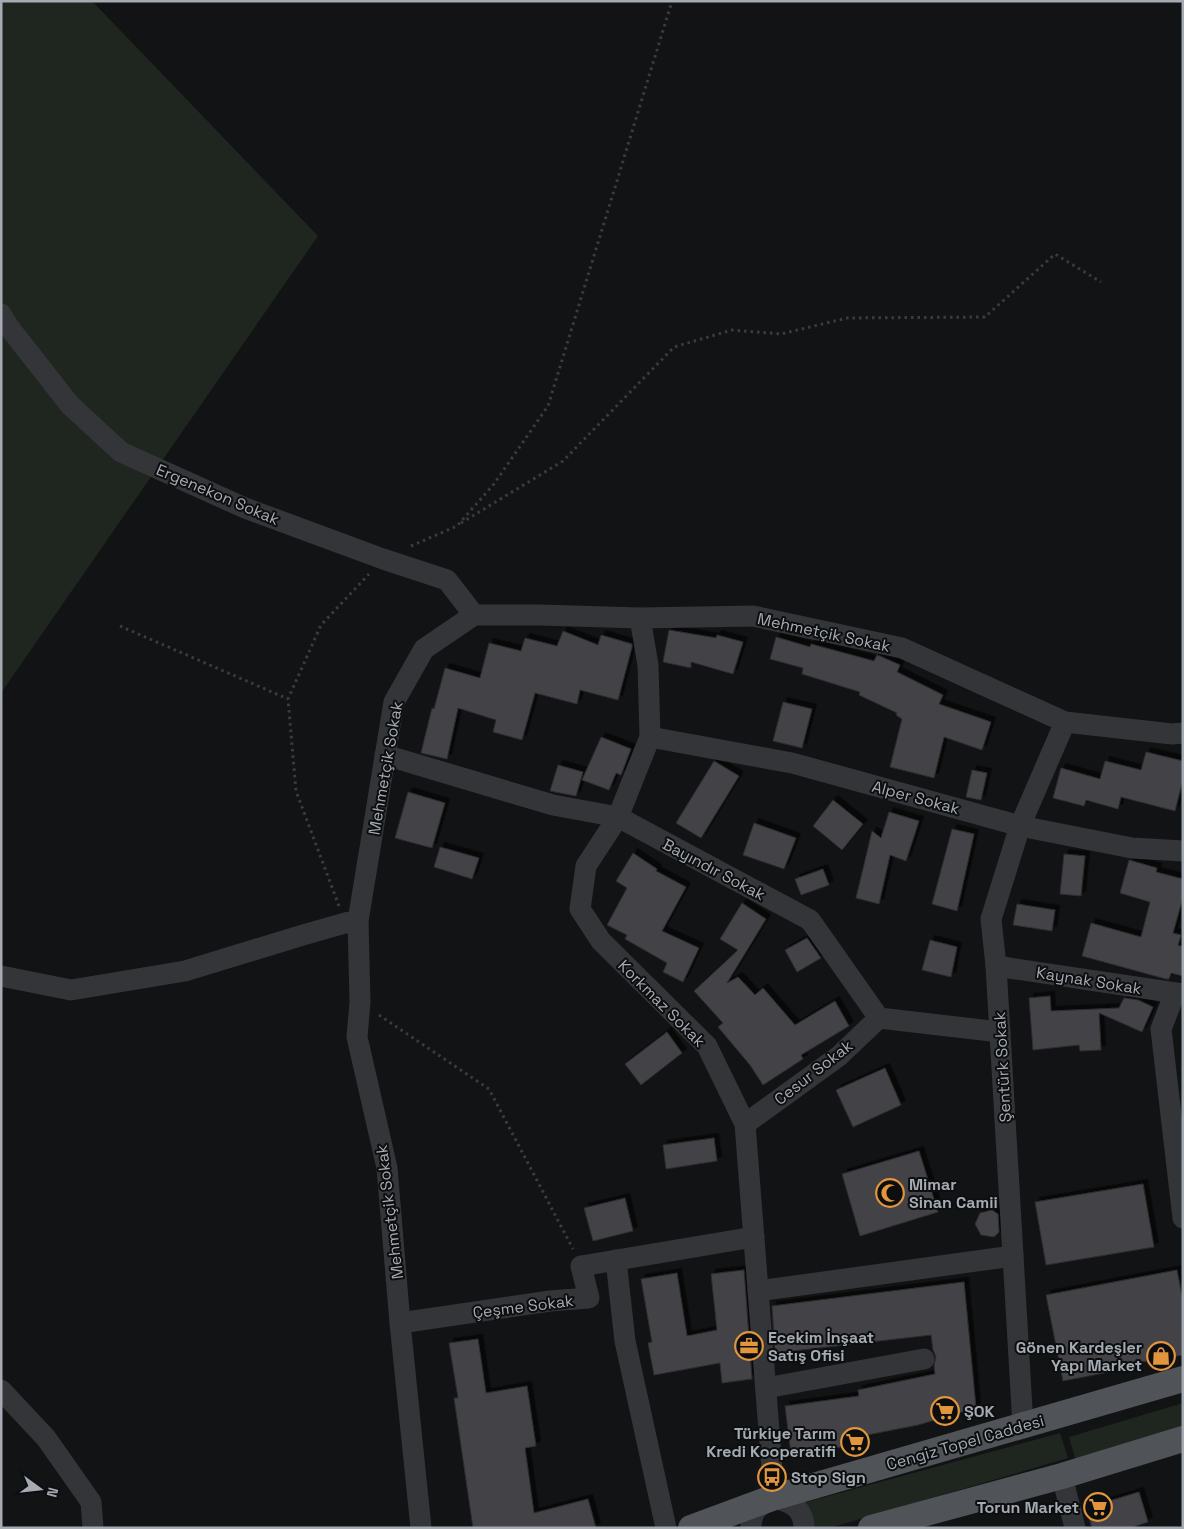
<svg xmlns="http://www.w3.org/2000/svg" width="1184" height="1529" font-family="'Space Grotesk',sans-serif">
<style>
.green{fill:#1f261f}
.building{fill:#424347;stroke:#2d2d30;filter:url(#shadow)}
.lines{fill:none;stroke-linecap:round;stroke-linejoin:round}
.path{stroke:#3a3c3f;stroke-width:3;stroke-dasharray:2.5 4;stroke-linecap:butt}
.minor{stroke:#343538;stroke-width:21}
.major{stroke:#505357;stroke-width:26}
.labels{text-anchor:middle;stroke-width:4;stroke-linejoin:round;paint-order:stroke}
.street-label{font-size:16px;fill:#a5abb3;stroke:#0d0e0f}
.poi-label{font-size:16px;font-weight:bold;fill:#a5abb3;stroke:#0d0e0f;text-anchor:start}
</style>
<defs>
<filter id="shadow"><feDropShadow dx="4.5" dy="-4.5" stdDeviation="0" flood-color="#0009"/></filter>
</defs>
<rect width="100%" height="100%" fill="#121314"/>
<g class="green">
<path d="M1 1H92L318 236 1 693Z"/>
<path d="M1183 1403V1433L1077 1465 1069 1437Z"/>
<path d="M1060 1433 1068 1458 829 1528H812L803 1503Z"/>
</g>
<g class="building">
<path d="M669 630 716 638 717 635 743 642 733 674 691 662V668L663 662Z"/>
<path d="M563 631 598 645 601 635 632 644V647L618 700 580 690 577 704 535 693 522 740 493 732 496 720 458 708 447 759 421 753 432 708 434 709 445 668 480 678 489 643 521 651 525 638 557 646Z"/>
<path d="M776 637 810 647 811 644 874 661 877 655 882 657 900 665 897 672 943 695 939 704 991 722 982 750 944 737 934 778 890 767 902 719 896 715 897 713 859 695 860 692 802 674 803 668 770 659Z"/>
<path d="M783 702 812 709 802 748 773 741Z"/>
<path d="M601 737 631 749 621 775 616 773 609 790 582 780Z"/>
<path d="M1146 752 1183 761V779L1175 811 1121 797 1118 809 1086 800 1084 806 1053 798 1061 768 1100 779 1105 761 1141 770Z"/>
<path d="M714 761 739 776 701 838 676 823Z"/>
<path d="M558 765 583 772 576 796 550 791Z"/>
<path d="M972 770 987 773 981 800 966 797Z"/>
<path d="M408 792 445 803 432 848 395 838Z"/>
<path d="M833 800 863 824 842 850 813 826Z"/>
<path d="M889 812 919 821 906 861 890 855 879 904 856 898 872 831 881 838Z"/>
<path d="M754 823 796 838 784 869 743 855Z"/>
<path d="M952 829 974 834 957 911 932 904Z"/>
<path d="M440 847 479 858 472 879 434 867Z"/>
<path d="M633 853 657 869 656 871 686 887 662 931 699 948 683 982 663 972 667 963 625 939 627 935 607 925 627 888 616 881Z"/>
<path d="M1064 854 1085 856 1081 896 1060 894Z"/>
<path d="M1129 860 1157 868 1156 872 1183 879V897L1173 933 1181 935 1178 945 1183 947V976L1171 973 1169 979H1166L1082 956 1091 923 1141 937 1150 902 1120 893Z"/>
<path d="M823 869 829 885 801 895 795 879Z"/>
<path d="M742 903 766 919 727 983 738 977 755 995 763 988 795 1025 835 1001 849 1026 801 1055 803 1059 763 1085 750 1065 718 1027 723 1023 694 991 738 950 720 939Z"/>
<path d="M1017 904 1055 910 1052 931 1013 925Z"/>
<path d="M807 938 821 958 797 972 785 950Z"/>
<path d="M930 940 957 947 951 977 922 970Z"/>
<path d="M1050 996 1051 1011 1119 1008 1124 998 1138 1000 1153 1007 1142 1032 1099 1013 1101 1050 1080 1051 1079 1045 1033 1050 1029 998Z"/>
<path d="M667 1032 682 1053 641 1085 625 1064Z"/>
<path d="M885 1068 901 1105 853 1127 836 1090Z"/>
<path d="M714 1138 717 1161 666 1169 663 1145Z"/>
<path d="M919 1151 938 1212 860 1236 842 1174Z"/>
<path d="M1143 1184 1154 1247 1046 1265 1035 1202Z"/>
<path d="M625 1198 633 1231 593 1241 584 1208Z"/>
<path d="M992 1210 998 1214 999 1232 994 1237 981 1235 975 1224 980 1213Z"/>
<path d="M744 1270 752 1379 722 1383 720 1363 654 1375 648 1343 652 1342 641 1279 677 1273 687 1336 717 1330 711 1274Z"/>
<path d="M1177 1270 1183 1302V1355L1113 1367 1114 1371 1063 1381 1046 1295Z"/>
<path d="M964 1282 976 1408 918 1425 862 1436 863 1444 791 1454 785 1406 859 1396 858 1390 935 1374 934 1365 936 1357 933 1350 931 1335 775 1353 772 1306Z"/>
<path d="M478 1339 486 1393 527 1386 536 1446 525 1448 534 1513 588 1499 596 1528H473L454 1398H458L449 1343Z"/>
<path d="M1139 1492 1148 1522 1130 1528H1092L1086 1508Z"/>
</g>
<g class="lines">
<g class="path">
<path d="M461 523 563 461 674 347 732 330 781 334 847 318 985 317 1055 254 1101 282"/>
<path d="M411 546 457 526 494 484 548 406 672 1"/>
<path d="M120 626 288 699"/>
<path d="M339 906 296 791 288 699 321 625 369 574"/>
<path d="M379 1015 489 1089 573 1249"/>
</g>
<g class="minor">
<path d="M1 314 8 326 70 405 121 452 245 508 383 559 447 580 474 615"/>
<path d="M640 618 648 665 650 737 618 817 586 866 580 909 601 941 707 1046 745 1124 773 1482 772 1498"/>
<path d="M650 737 792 763 1020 826 1132 848 1183 851"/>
<path d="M385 755 553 805 618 817 810 920 879 1018 1000 1032"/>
<path d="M996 966 1183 994"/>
<path d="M1 976 71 990 185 971 303 935 345 923 358 921"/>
<path d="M1175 993 1161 1029 1183 1218"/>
<path d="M745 1124 839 1056 879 1018"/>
<path d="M616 1260 625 1341 666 1528"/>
<path d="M758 1291 1013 1256"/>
<path d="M400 1323 550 1301 589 1298 581 1266 754 1237"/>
<path d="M766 1388 924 1359"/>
<path d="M1 1390 46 1438 91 1502 93 1528"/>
<path d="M1023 1426 996 966 991 919 1020 826 1065 722"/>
<path d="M1062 1476 1075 1528"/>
<path d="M421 1528 400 1323 387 1168 357 1037 360 1002 358 921 394 702 424 649 474 615H540L640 618 753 616 902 648 1065 722 1172 734 1183 733"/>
<path d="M751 1528C750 1512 760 1505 772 1498 790 1501 804 1508 804 1528"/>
</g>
<g class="major">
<path d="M691 1528 772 1498 1183 1379"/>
<path d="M871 1528 1062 1476 1183 1439"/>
</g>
</g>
<defs>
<symbol id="mosque-ring" viewBox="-11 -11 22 22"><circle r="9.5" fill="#0d0e0f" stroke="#e1953d" stroke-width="1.5"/><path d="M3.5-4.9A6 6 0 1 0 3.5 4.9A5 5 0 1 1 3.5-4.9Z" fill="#e1953d"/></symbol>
<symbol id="office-ring" viewBox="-11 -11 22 22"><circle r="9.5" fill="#0d0e0f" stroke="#e1953d" stroke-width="1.5"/><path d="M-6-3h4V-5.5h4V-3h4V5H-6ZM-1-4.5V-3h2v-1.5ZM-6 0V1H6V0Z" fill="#e1953d"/></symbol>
<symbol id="shop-ring" viewBox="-11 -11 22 22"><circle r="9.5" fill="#0d0e0f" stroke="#e1953d" stroke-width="1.5"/><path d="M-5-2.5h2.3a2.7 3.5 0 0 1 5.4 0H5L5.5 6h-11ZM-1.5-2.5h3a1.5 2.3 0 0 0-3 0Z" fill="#e1953d"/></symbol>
<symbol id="supermarket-ring" viewBox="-11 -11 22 22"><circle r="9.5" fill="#0d0e0f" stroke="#e1953d" stroke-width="1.5"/><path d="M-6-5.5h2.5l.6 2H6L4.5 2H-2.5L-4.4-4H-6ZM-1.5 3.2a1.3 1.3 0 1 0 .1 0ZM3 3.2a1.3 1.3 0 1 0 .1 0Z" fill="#e1953d"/></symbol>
<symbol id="bus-ring" viewBox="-11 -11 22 22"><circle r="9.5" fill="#0d0e0f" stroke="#e1953d" stroke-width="1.5"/><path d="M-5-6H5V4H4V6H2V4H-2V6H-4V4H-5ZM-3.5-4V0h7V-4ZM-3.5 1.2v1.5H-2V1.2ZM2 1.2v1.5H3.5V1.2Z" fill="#e1953d"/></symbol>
</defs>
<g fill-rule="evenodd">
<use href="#mosque-ring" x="874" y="1177" width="32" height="32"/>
<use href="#office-ring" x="733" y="1330" width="32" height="32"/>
<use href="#shop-ring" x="1145" y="1340" width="32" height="32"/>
<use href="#supermarket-ring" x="929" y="1395" width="32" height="32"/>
<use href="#supermarket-ring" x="839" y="1426" width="32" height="32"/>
<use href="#bus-ring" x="756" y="1461" width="32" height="32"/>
<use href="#supermarket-ring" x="1082" y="1491" width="32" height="32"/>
</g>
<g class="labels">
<g class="street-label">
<text transform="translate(218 494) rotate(23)" y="6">Ergenekon Sokak</text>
<text transform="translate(824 632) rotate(12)" y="6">Mehmetçik Sokak</text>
<text transform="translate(385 768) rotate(-80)" y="6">Mehmetçik Sokak</text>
<text transform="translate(916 797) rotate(15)" y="6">Alper Sokak</text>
<text transform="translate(714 869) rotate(28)" y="6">Bayındır Sokak</text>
<text transform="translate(1089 980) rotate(9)" y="6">Kaynak Sokak</text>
<text transform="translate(662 1003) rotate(45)" y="6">Korkmaz Sokak</text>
<text transform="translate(1002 1067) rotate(-93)" y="6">Şentürk Sokak</text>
<text transform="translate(813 1072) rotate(-38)" y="6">Cesur Sokak</text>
<text transform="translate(389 1212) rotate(-97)" y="6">Mehmetçik Sokak</text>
<text transform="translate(523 1306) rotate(-7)" y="6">Çeşme Sokak</text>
<text transform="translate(965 1442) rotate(-16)" y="6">Cengiz Topel Caddesi</text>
</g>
<g class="poi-label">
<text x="909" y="1190">Mimar<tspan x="909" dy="18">Sinan Camii</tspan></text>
<text x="768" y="1343">Ecekim İnşaat<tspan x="768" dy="18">Satış Ofisi</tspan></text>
<text x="1142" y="1353" text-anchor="end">Gönen Kardeşler<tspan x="1142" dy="18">Yapı Market</tspan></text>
<text x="964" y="1417">ŞOK</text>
<text x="836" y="1439" text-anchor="end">Türkiye Tarım<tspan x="836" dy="18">Kredi Kooperatifi</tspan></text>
<text x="791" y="1483">Stop Sign</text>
<text x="1079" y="1513" text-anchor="end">Torun Market</text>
</g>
</g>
<rect width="1184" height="1529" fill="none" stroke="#a5abb3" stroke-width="5"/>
<g transform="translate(40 1489) rotate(105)" stroke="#0d0e0f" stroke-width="4" paint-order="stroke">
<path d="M0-4L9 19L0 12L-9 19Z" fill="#a5abb3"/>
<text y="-8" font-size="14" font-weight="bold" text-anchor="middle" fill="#a5abb3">N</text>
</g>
</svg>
